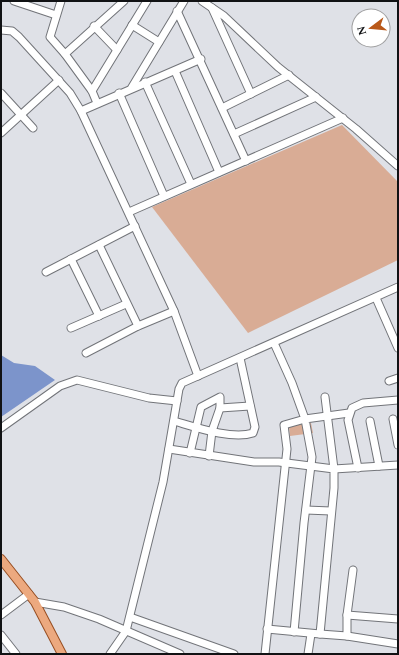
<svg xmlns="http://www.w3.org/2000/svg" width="399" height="655" font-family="Spectral,serif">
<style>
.green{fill:#d9ac95}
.water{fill:#7c94cb}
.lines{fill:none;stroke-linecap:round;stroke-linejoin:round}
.minor-casing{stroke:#727479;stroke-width:9}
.major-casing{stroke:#974e22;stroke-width:10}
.minor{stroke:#fff;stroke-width:7}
.major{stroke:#eca97f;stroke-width:8}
</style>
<rect width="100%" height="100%" fill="#dfe1e7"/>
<g class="green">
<path d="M342 125 398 182V260L248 333 152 207Z"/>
<path d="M311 423 313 433 290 436 289 426Z"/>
</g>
<path class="water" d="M1 355 14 363 35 366 55 380 1 417Z"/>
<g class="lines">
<defs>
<g id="minor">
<path d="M14 1 56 15"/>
<path d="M61 1 50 37 65 54 92 91 97 103"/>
<path d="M202 1 224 16 278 67 356 129 398 166"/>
<path d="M212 8 251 94"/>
<path d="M177 11 246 161"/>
<path d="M132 25 159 42"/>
<path d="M94 26 117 50"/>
<path d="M1 30 12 31 19 37 70 93 81 111 174 311 198 376"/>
<path d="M65 54 124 1"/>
<path d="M175 71 219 172"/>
<path d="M145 82 191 184"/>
<path d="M132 87 184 1"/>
<path d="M92 91 147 1"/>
<path d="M1 93 33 128"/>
<path d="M119 93 164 196"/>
<path d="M222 108 289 75"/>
<path d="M81 111 201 59"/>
<path d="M1 133 59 80"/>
<path d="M234 134 316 97"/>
<path d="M129 212 343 118"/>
<path d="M99 245 138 326"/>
<path d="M71 259 99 316"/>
<path d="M46 272 135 226"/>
<path d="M376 298 398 348"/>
<path d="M71 328 126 304"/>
<path d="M86 353 138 326 174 311"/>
<path d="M389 381 398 378"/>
<path d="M325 397 334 469 398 465"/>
<path d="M220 408 250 406"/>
<path d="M393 419 398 445"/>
<path d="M174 421C195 427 232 440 253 433L255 427 240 358"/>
<path d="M370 421 379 466"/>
<path d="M1 428 60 386 77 380 149 398 177 401"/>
<path d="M169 449 254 462H279L334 469V488L320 634 267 629"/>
<path d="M190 453 201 407 220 397V408L212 431 209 456"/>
<path d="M358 468 348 420 352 408 363 403 398 400"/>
<path d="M306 510 331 511"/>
<path d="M35 602 64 607 99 619 180 654"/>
<path d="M1 615 29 594"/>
<path d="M347 615 398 619"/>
<path d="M130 617 234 654"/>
<path d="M294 632 304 523 312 457 305 419 349 413"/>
<path d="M320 634 347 636V615L353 570"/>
<path d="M1 635 16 654"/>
<path d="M347 636 398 644"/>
<path d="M110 654 126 631 163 482 179 389 182 383 398 287"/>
<path d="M265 654 287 449 284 425 305 419 292 383 274 343"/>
<path d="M308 654 311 634"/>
</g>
<path id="major" d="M1 559 35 602 62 654"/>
</defs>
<use href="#minor" class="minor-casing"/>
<use href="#major" class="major-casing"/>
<use href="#minor" class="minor"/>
<use href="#major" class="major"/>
</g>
<rect width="399" height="655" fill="none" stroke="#111214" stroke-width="4"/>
<g transform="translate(371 28) rotate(254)"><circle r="19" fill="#ffffff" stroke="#a0a0a1"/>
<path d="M0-3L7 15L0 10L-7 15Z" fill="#b95818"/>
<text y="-6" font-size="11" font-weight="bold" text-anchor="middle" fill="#111214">N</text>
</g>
</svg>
